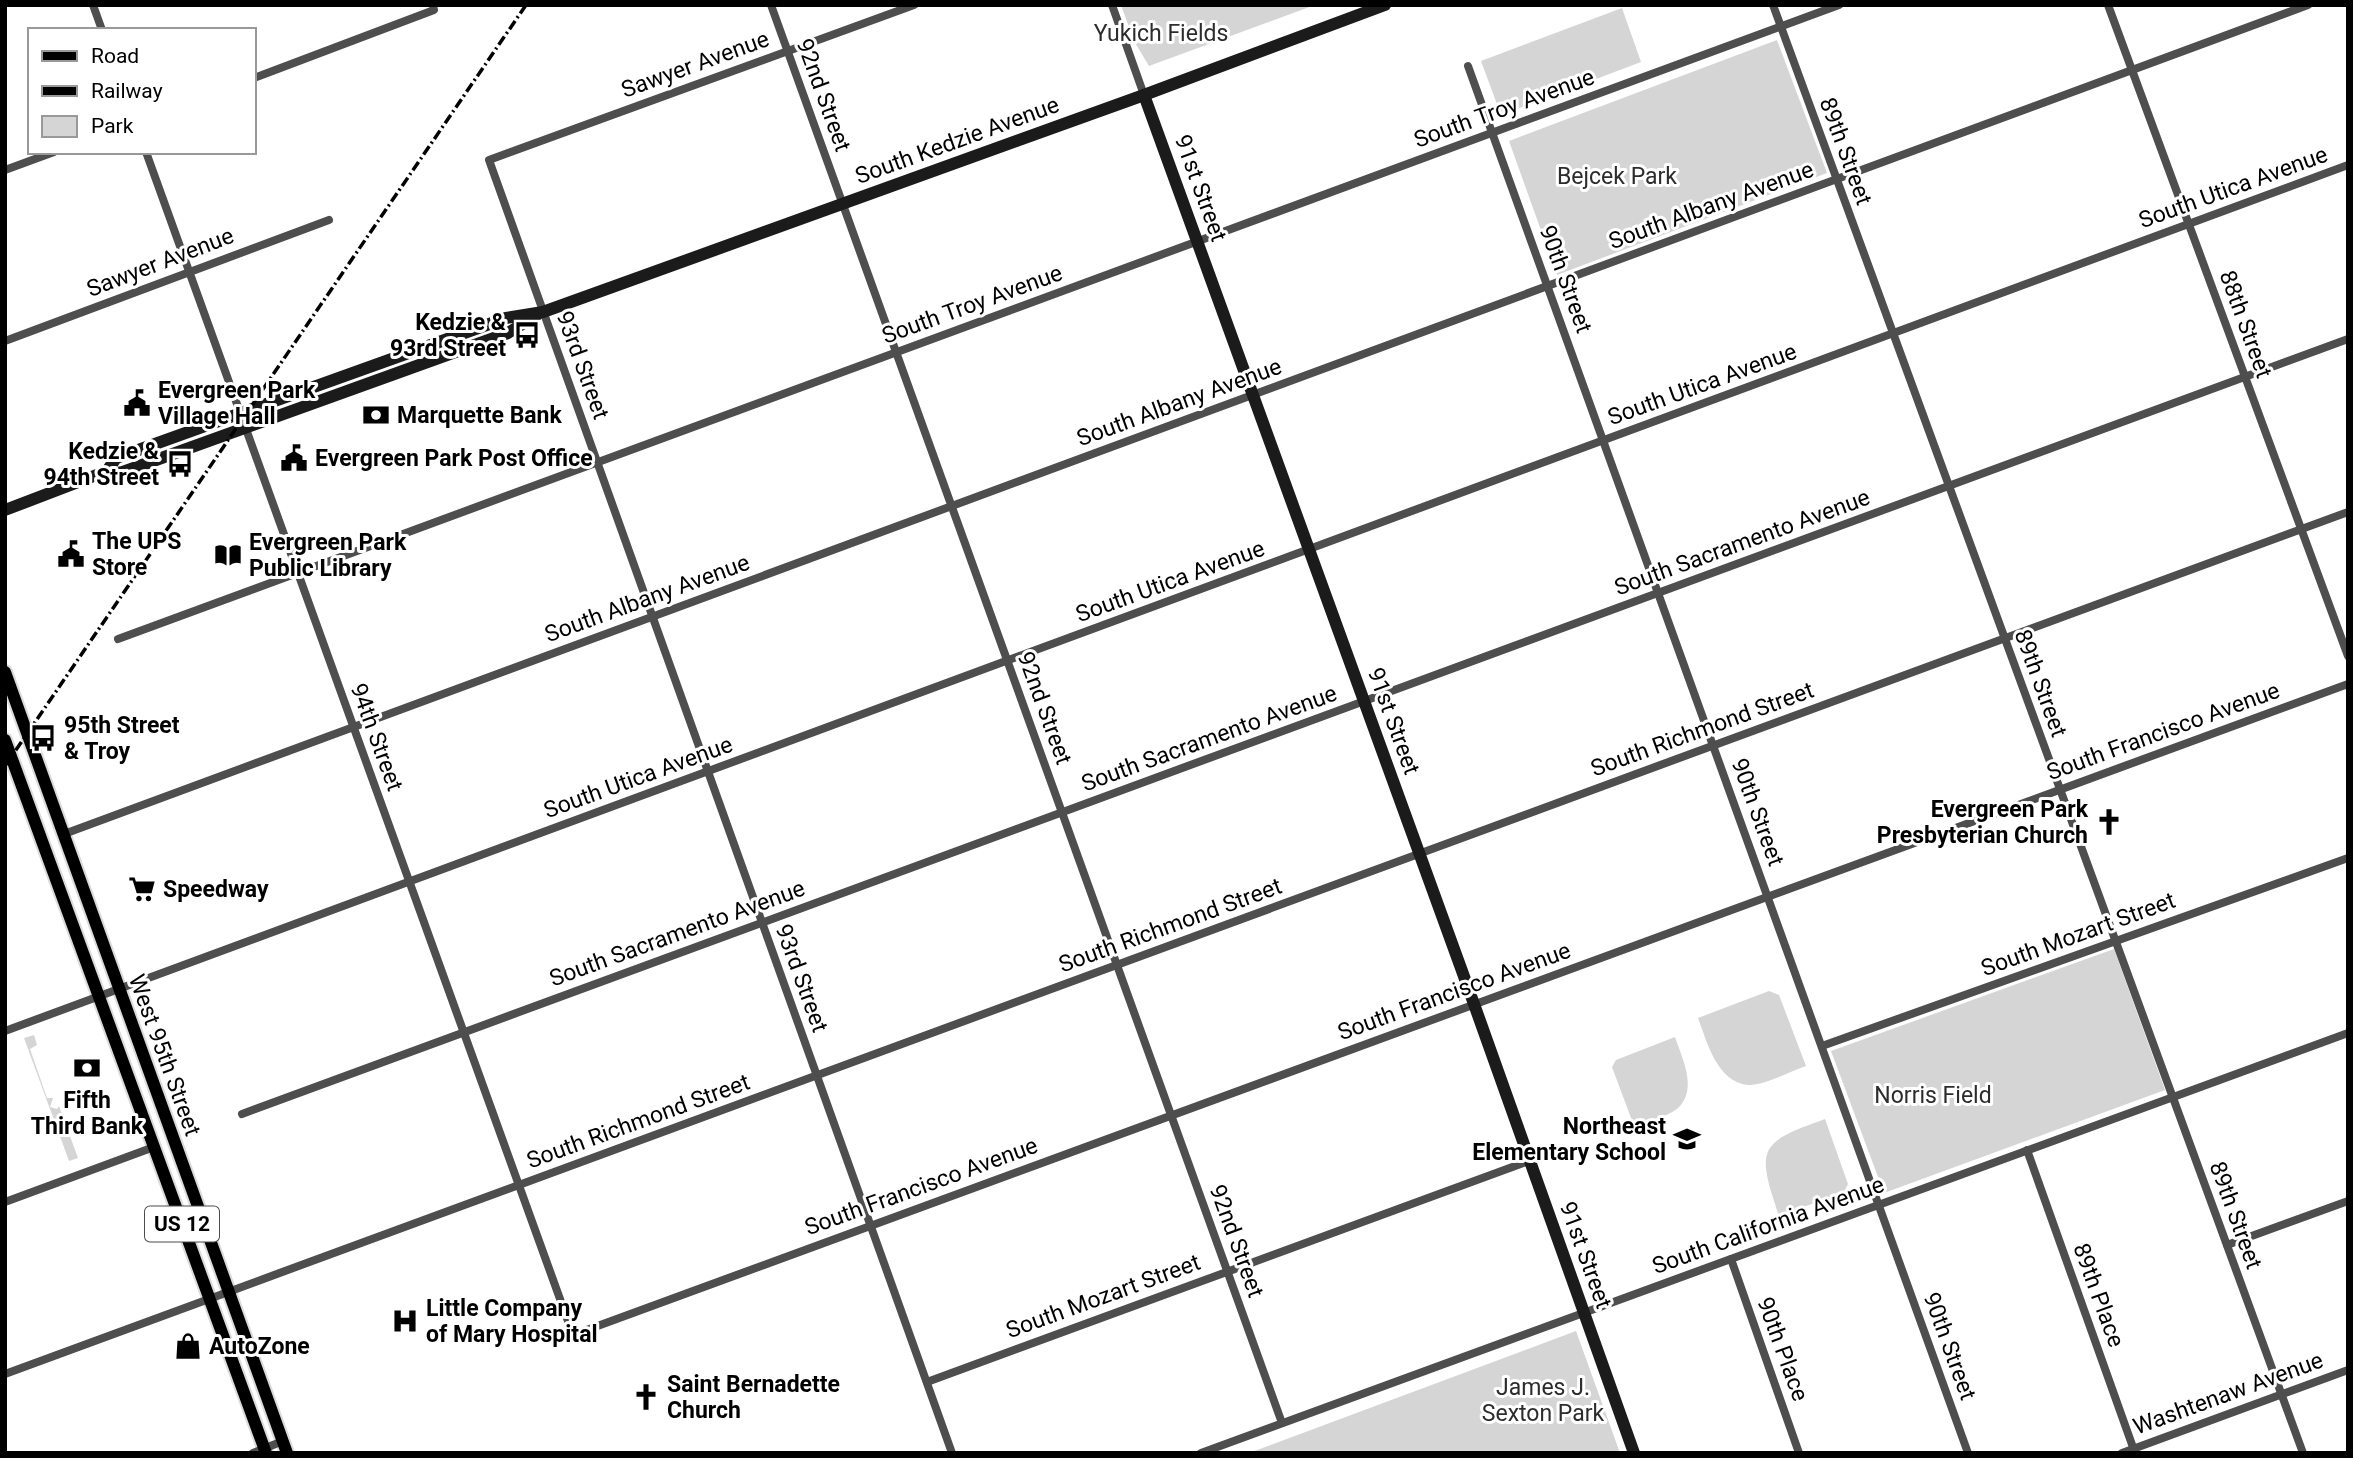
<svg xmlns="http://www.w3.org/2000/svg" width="2353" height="1458" font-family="Roboto,sans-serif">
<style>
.green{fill:#d5d5d5}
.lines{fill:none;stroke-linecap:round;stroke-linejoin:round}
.primary-casing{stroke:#dbdbdb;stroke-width:16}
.street{stroke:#4e4e4e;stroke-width:8}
.secondary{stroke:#1b1b1b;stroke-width:12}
.primary{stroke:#000;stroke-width:12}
.rail{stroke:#000;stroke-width:3.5;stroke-dasharray:10 3.5 2 3.5;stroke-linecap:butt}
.labels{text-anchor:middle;stroke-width:6;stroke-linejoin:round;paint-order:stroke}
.shield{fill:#fff;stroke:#4c4c4c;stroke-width:2}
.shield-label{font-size:21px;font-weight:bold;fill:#000}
.park-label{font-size:23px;fill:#2c2c2c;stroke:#fff}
.street-label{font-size:23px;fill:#000;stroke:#fff}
.poi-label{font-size:23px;font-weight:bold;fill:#000;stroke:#fff;text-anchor:start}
</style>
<rect width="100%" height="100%" fill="#fff"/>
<g class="green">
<path d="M1121 5H1315L1149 66 1134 41Z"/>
<path d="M1622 8 1641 62 1501 115 1481 61Z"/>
<path d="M1777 40 1827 173 1557 275 1509 141Z"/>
<path d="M2114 949 2165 1090 1884 1193 1831 1051Z"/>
<path d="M1769 991 1779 995 1806 1066C1791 1071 1763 1086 1748 1085 1717 1082 1707 1042 1698 1018Z"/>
<path d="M34 1035 37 1045 30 1049 47 1098H53L50 1107 57 1109 59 1106 78 1158 69 1161 24 1038Z"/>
<path d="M1675 1037C1682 1058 1697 1087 1680 1106 1670 1117 1647 1121 1634 1126L1612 1067 1616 1060Z"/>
<path d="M1825 1119 1848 1184 1844 1192 1779 1216C1756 1148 1758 1143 1825 1119Z"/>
<path d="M1576 1331 1620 1453H1249Z"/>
</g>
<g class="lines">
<defs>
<g id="primary">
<path d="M5 672 287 1453"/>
<path d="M5 740 266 1453"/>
</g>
</defs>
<use href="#primary" class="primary-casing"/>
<g class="street">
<path d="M93 5 102 30"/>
<path d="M771 5 1282 1423"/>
<path d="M914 5 489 160 952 1453"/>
<path d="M1112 5 1144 95"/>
<path d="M1773 5 2303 1453"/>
<path d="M2108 5 2348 656"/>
<path d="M1468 66 1968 1453"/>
<path d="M254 78 434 10 433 5"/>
<path d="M146 152 573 1335 2348 684"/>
<path d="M5 170 54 152"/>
<path d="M5 341 329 220"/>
<path d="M118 639 1839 5"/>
<path d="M64 834 2308 5"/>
<path d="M5 1031 2348 165"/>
<path d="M1822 1046 2348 858"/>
<path d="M242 1114 2348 339"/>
<path d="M2027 1150 2135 1453"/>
<path d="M5 1202 154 1147"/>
<path d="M2227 1245 2348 1201"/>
<path d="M1731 1259 1799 1453"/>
<path d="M5 1374 2348 512"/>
<path d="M927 1382 1529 1161"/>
<path d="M253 1453 283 1441"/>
<path d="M1201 1453 2348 1033"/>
<path d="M2122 1453 2348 1370"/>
</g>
<g class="secondary">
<path d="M1144 95 1474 1004 1634 1453"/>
<path d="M107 471 120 473 508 333 537 315"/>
<path d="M5 510 107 471 116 458 506 318 543 312 1144 95 1385 5"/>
</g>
<use href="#primary" class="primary"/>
<path class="rail" d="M5 766 526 5"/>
</g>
<defs>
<symbol id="bus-bare" viewBox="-9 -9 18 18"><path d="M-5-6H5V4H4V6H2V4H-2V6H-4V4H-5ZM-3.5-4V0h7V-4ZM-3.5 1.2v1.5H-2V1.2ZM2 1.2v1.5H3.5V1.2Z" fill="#000" stroke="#fff" stroke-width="2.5" paint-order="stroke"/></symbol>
<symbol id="civic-bare" viewBox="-9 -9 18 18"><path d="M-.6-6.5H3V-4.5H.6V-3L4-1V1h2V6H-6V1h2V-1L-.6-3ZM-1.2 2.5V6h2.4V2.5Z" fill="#000" stroke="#fff" stroke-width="2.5" paint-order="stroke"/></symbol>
<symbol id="bank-bare" viewBox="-9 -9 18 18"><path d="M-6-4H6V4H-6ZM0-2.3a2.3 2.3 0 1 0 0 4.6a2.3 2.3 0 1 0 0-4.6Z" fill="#000" stroke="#fff" stroke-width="2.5" paint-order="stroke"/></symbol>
<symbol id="library-bare" viewBox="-9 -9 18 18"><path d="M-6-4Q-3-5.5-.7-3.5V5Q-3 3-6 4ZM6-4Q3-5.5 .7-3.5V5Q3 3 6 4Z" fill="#000" stroke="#fff" stroke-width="2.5" paint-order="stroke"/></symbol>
<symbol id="church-bare" viewBox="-9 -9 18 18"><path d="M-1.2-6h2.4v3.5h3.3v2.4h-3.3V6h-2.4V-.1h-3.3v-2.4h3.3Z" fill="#000" stroke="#fff" stroke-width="2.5" paint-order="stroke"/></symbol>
<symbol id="supermarket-bare" viewBox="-9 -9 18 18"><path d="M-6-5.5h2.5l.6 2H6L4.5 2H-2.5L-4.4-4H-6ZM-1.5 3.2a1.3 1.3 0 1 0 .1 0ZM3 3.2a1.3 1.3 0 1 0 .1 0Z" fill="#000" stroke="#fff" stroke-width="2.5" paint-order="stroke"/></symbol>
<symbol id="school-bare" viewBox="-9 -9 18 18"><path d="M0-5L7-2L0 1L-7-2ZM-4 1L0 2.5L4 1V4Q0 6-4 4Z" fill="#000" stroke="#fff" stroke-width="2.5" paint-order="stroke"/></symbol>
<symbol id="hospital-bare" viewBox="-9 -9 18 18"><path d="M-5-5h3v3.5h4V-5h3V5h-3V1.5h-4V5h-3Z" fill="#000" stroke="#fff" stroke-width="2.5" paint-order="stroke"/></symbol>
<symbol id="shop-bare" viewBox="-9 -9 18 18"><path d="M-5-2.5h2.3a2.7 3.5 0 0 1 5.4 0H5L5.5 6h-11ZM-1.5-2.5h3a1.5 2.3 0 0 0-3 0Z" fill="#000" stroke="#fff" stroke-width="2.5" paint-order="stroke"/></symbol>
</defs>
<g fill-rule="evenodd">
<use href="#bus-bare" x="508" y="316" width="38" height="38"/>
<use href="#civic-bare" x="118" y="384" width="38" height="38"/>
<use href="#bank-bare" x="357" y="396" width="38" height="38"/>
<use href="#civic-bare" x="275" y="439" width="38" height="38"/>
<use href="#bus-bare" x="161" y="445" width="38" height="38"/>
<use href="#civic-bare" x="52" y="535" width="38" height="38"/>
<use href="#library-bare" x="209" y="536" width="38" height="38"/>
<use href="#bus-bare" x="24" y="719" width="38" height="38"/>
<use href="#church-bare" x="2090" y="803" width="38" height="38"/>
<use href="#supermarket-bare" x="123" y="870" width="38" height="38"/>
<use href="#bank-bare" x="68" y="1049" width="38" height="38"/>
<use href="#school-bare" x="1668" y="1120" width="38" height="38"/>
<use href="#hospital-bare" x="386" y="1302" width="38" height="38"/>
<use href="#shop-bare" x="169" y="1327" width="38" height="38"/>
<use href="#church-bare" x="627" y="1378" width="38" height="38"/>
</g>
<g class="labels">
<rect class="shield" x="145" y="1206.5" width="74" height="35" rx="5"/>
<g class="shield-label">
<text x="182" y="1231">US 12</text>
</g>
<g class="park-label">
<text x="1161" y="41">Yukich Fields</text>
<text x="1617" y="184">Bejcek Park</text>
<text x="1933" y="1103">Norris Field</text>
<text x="1543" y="1395">James J.<tspan x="1543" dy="26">Sexton Park</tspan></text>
</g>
<g class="street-label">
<text transform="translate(695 64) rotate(-20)" y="8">Sawyer Avenue</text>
<text transform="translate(824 95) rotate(70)" y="8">92nd Street</text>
<text transform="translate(1504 108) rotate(-20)" y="8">South Troy Avenue</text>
<text transform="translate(957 140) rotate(-20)" y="8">South Kedzie Avenue</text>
<text transform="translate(1846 151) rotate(70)" y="8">89th Street</text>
<text transform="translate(2233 187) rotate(-20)" y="8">South Utica Avenue</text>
<text transform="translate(1201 188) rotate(70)" y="8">91st Street</text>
<text transform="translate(1711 205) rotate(-20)" y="8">South Albany Avenue</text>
<text transform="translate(160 262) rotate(-21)" y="8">Sawyer Avenue</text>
<text transform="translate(1566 279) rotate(70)" y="8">90th Street</text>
<text transform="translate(972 304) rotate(-20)" y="8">South Troy Avenue</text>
<text transform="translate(2246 324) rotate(70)" y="8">88th Street</text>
<text transform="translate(583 365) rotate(70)" y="8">93rd Street</text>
<text transform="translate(1702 384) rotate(-20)" y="8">South Utica Avenue</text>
<text transform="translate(1179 402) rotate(-20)" y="8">South Albany Avenue</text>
<text transform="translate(1742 542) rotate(-20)" y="8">South Sacramento Avenue</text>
<text transform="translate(1170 581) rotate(-20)" y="8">South Utica Avenue</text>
<text transform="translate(647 598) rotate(-20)" y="8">South Albany Avenue</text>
<text transform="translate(2041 683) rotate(70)" y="8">89th Street</text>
<text transform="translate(1045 708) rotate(70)" y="8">92nd Street</text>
<text transform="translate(1394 721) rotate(70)" y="8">91st Street</text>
<text transform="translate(1702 729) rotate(-20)" y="8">South Richmond Street</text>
<text transform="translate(2163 731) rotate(-20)" y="8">South Francisco Avenue</text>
<text transform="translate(377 737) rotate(70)" y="8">94th Street</text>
<text transform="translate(1209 738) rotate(-20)" y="8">South Sacramento Avenue</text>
<text transform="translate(638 777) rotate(-20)" y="8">South Utica Avenue</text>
<text transform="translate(1758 812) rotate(70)" y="8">90th Street</text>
<text transform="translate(1170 925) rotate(-20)" y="8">South Richmond Street</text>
<text transform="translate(677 933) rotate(-20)" y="8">South Sacramento Avenue</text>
<text transform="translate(2078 934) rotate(-20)" y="8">South Mozart Street</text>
<text transform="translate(802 978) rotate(70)" y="8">93rd Street</text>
<text transform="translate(1454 991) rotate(-20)" y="8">South Francisco Avenue</text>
<text transform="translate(165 1055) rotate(70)" y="8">West 95th Street</text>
<text transform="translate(638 1121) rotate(-20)" y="8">South Richmond Street</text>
<text transform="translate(921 1186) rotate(-20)" y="8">South Francisco Avenue</text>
<text transform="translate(2236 1215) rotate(70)" y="8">89th Street</text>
<text transform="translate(1768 1225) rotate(-20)" y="8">South California Avenue</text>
<text transform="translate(1237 1241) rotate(70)" y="8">92nd Street</text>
<text transform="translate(1586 1255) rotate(70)" y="8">91st Street</text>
<text transform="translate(2099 1295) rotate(70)" y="8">89th Place</text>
<text transform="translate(1103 1296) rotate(-20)" y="8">South Mozart Street</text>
<text transform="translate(1950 1346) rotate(70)" y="8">90th Street</text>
<text transform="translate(1783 1349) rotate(70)" y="8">90th Place</text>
<text transform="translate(2228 1393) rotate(-20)" y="8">Washtenaw Avenue</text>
</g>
<g class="poi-label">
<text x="506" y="330" text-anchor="end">Kedzie &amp;<tspan x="506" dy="26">93rd Street</tspan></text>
<text x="158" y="398">Evergreen Park<tspan x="158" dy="26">Village Hall</tspan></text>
<text x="397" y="423">Marquette Bank</text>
<text x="159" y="459" text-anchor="end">Kedzie &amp;<tspan x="159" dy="26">94th Street</tspan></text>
<text x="315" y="466">Evergreen Park Post Office</text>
<text x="92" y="549">The UPS<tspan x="92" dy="26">Store</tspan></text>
<text x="249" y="550">Evergreen Park<tspan x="249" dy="26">Public Library</tspan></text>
<text x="64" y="733">95th Street<tspan x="64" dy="26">&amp; Troy</tspan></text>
<text x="2088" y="817" text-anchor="end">Evergreen Park<tspan x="2088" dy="26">Presbyterian Church</tspan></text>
<text x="163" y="897">Speedway</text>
<text x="87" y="1108" text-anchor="middle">Fifth<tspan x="87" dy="26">Third Bank</tspan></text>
<text x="1666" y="1134" text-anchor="end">Northeast<tspan x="1666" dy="26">Elementary School</tspan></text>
<text x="426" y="1316">Little Company<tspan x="426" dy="26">of Mary Hospital</tspan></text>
<text x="209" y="1354">AutoZone</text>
<text x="667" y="1392">Saint Bernadette<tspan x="667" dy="26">Church</tspan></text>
</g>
</g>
<rect width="2353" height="1458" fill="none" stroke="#000000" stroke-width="14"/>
<rect x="28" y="28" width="228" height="126" fill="#ffffff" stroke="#999999" stroke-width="2"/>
<rect x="42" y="51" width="35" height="10" fill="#000000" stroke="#999999" stroke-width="2"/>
<text x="91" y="63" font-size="21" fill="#000000">Road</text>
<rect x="42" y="86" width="35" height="10" fill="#000000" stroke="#999999" stroke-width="2"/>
<text x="91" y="98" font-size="21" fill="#000000">Railway</text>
<rect x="42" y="116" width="35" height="21" fill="#d5d5d5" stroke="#999999" stroke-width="2"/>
<text x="91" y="133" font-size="21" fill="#000000">Park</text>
</svg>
